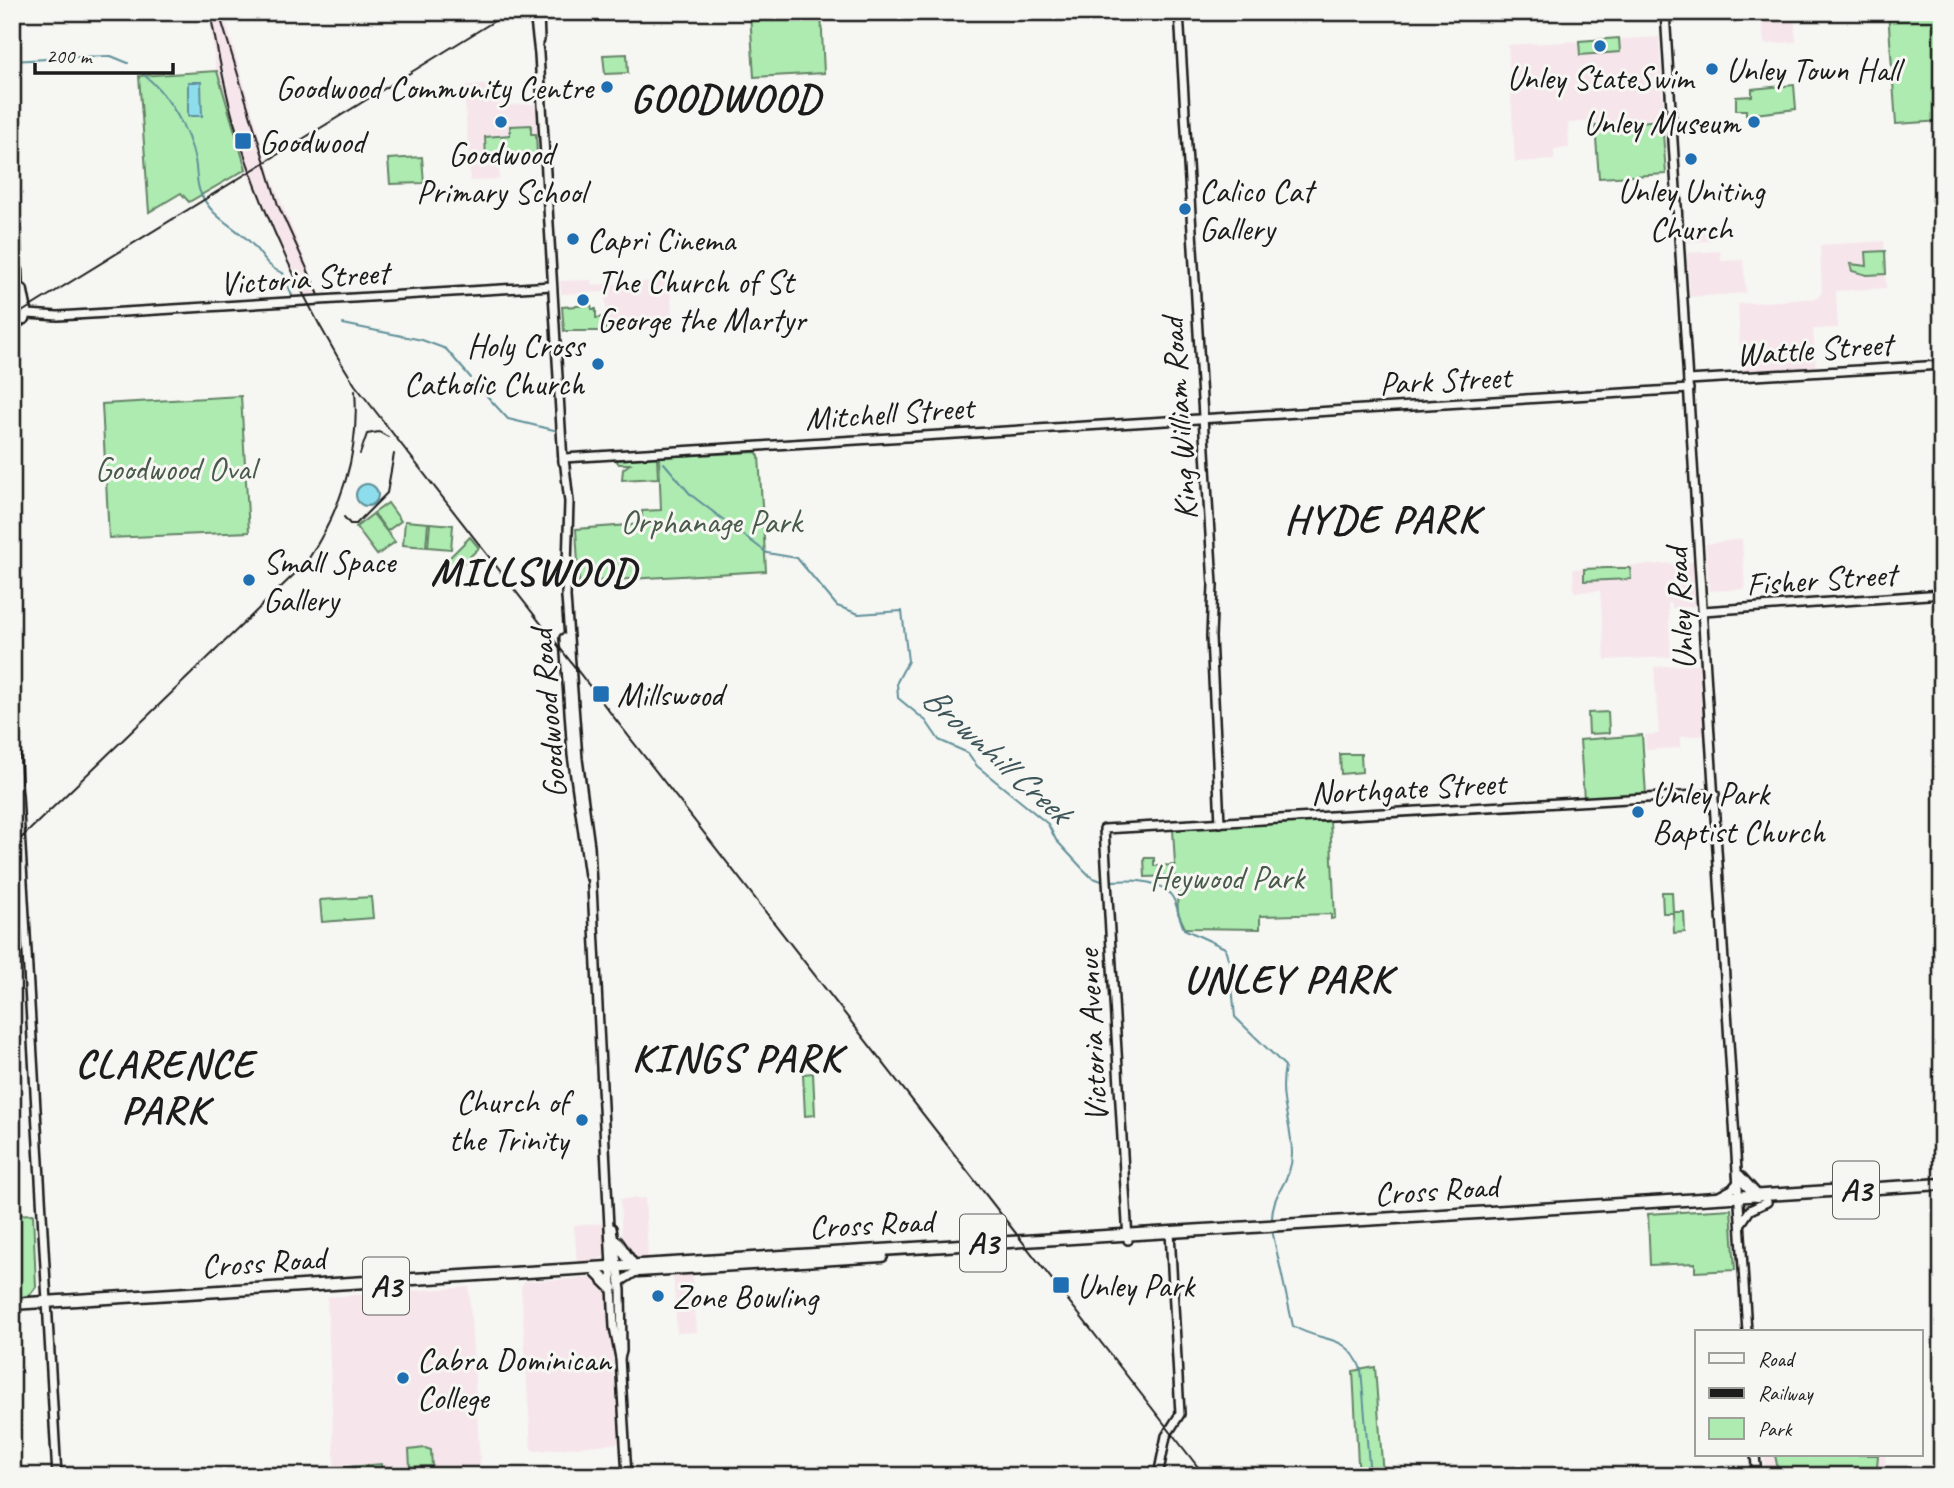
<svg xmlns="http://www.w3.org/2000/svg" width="1954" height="1488" font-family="Caveat,sans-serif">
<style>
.built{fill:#f6e6ec}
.green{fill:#adebb1;stroke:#648466;stroke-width:2}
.water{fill:#8eddec;stroke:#609099;stroke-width:2}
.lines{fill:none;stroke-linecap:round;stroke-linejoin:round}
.stream{stroke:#609099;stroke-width:2}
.secondary-casing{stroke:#1c1c1c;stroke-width:12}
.highway-casing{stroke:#1c1c1c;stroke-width:15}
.secondary{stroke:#f6f6f2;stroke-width:7}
.highway{stroke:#f6f6f2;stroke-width:10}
.tram{stroke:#1c1c1c;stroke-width:2}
.rail{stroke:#1c1c1c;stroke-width:2}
.poi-dot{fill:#1f6fb2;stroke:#f6f6f2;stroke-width:2.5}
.labels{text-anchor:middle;stroke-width:6;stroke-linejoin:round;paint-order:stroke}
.shield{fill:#f6f6f2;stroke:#5d5d5c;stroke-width:2}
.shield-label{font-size:32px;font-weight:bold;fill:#1c1c1c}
.poi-label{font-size:33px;fill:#1c1c1c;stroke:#f6f6f2;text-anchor:start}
.street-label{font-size:33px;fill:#1c1c1c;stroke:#f6f6f2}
.park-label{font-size:33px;fill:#485a49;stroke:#f6f6f2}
.water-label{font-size:35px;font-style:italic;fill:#3e565a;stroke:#f6f6f2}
.district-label{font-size:40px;font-weight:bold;letter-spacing:2px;fill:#1c1c1c;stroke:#f6f6f2}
</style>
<rect width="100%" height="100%" fill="#f6f6f2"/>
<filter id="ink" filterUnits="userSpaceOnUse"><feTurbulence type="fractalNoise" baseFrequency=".0143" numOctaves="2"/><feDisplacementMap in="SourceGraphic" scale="14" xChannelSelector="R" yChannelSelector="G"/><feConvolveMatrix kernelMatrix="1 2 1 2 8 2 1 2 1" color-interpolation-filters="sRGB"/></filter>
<g filter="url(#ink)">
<g class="built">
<path d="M209 12H223L273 182 321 298H306L303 295 249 177 216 71Z"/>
<path d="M1761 12H1794L1796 42 1764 44Z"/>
<path d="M1659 37 1664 118 1596 124V121L1568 123 1569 148 1554 149V160L1515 162 1508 45Z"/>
<path d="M498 84 500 105 536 104 539 156 499 158V179L470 181 464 86Z"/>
<path d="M1709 227 1710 241 1686 242 1685 228Z"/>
<path d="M1884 241 1886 288 1836 291 1838 328 1813 329 1816 370 1741 374 1738 304 1818 298 1822 292 1820 245Z"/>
<path d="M1720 251 1721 261 1743 260 1746 293 1690 297 1687 253Z"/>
<path d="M591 280 592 285 670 280 673 328 608 331 605 292 561 294 560 281Z"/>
<path d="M1742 539 1745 589 1709 591 1706 544Z"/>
<path d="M1695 562 1697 606 1672 608V603H1668L1671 657 1605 660 1600 591 1574 592 1573 569Z"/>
<path d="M1704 663 1709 735 1680 737V748L1646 750 1645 735 1659 734 1654 667Z"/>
<path d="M645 1198 648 1258H632L622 1242 620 1199Z"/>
<path d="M605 1223 607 1254 593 1263 577 1264 574 1225Z"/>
<path d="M692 1272 697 1332 677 1333 673 1274Z"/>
<path d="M593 1278 600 1279 608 1288 619 1443 535 1451 531 1449 521 1286 525 1281Z"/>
<path d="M469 1287 481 1476H335L327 1297Z"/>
<path d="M1764 1455H1885L1886 1476H1765Z"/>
<path d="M742 1465 743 1476H635V1472Z"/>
</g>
<g class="green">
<path d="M821 12 824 73 754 77 750 13Z"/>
<path d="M1888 12H1942V121L1896 124Z"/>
<path d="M1619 38 1620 52 1580 55 1579 41Z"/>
<path d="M627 54 628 73 605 74 603 55Z"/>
<path d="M217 71 246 169 189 202 181 193 149 212 139 76Z"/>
<path d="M1794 85 1796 109 1746 115V110H1736V97L1752 96V89Z"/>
<path d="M1662 120 1666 174 1599 178 1595 125 1624 126 1625 123Z"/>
<path d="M531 125V134H536L537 155 486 158 485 137 510 135V126Z"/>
<path d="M422 157 424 183 390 184 388 159Z"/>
<path d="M1885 251 1886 274 1867 275 1852 271 1850 264 1867 266 1866 252Z"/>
<path d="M591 305 592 309H596V318L605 317V331H564L562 307Z"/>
<path d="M241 396 249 532 109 538 102 404Z"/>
<path d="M756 452 759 456 766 571 579 582 576 529 642 524V511L661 510 659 457Z"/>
<path d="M657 457 658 478 622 480 623 469 630 464H619L616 460Z"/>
<path d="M388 503 401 521 387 531 374 513Z"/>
<path d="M373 514 395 542 377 555 356 527Z"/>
<path d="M405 521 428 523 426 547 403 545Z"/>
<path d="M430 523 453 525 451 549 428 547Z"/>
<path d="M470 537 479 548 454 572 442 565Z"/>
<path d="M1607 568H1630L1631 579 1584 581V569Z"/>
<path d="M1608 712 1609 733 1589 734 1588 713Z"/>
<path d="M1642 735 1646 795 1584 799 1580 740Z"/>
<path d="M1340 754H1361L1362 772 1341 774Z"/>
<path d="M1330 821 1335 918 1331 919V914L1260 916V929L1185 928 1178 913 1176 876 1145 877 1144 858H1154V866L1175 865 1173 829Z"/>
<path d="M1662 892H1672L1673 912H1684L1685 932 1674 933 1673 913H1663Z"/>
<path d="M371 897 373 918 322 922 320 900Z"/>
<path d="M813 1073 815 1115 805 1116 803 1074Z"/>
<path d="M1731 1209 1735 1270 1695 1272V1263L1650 1265 1648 1214Z"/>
<path d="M33 1214 36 1287 27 1299 12 1300V1215Z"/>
<path d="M1375 1367 1383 1476H1364L1358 1463 1353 1371Z"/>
<path d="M425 1448 431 1450 432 1466 410 1467 409 1450Z"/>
<path d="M1775 1455H1878L1877 1468 1883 1469V1476H1785L1778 1470Z"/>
<path d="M381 1464 382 1476H340L339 1468Z"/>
</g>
<g class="water">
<path d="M188 82H201L202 116H188Z"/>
<circle cx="367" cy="495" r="11"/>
</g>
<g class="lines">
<g class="stream">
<path d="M73 57 111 56 128 63"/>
<path d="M12 61 64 58"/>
<path d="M143 74C168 94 188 128 195 160 197 170 196 182 200 192 212 218 230 223 249 241 261 252 266 268 283 273L293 298"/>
<path d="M343 324 422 340 446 349 471 378"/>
<path d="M474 382 508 419 554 430"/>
<path d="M664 463 691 495 767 553 797 558 837 606 859 614 902 611 908 661 897 682 898 698 926 721 939 740 968 753 977 766 1048 824 1056 840 1082 868 1091 877 1104 882"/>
<path d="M1110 881C1129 880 1161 878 1173 898 1178 907 1179 919 1184 929L1225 948 1230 965 1235 1017 1285 1066C1278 1103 1292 1121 1292 1154 1292 1183 1271 1191 1272 1221"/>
<path d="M1272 1230 1293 1326C1322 1344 1346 1331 1361 1369L1370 1476"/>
</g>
<defs>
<g id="secondary">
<path d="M534 12 539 54 563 462"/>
<path d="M539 12 540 40"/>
<path d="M1179 12 1213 585 1211 637 1220 823"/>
<path d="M1665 12 1747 1332"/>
<path d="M12 143 19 303 25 319"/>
<path d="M23 289 28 314"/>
<path d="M28 314 58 316 552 286"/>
<path d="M12 327 26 318"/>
<path d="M1688 380 1942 365"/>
<path d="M564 458 1689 389"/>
<path d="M564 458 569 502 566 597 578 759 590 846 614 1327 620 1358 627 1476"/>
<path d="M1703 611 1942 594"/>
<path d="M564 638 572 755 589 876"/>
<path d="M12 699 18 800"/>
<path d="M18 795 57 1476"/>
<path d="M17 819 18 866"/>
<path d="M1719 1196 1732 1189 1739 1181"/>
<path d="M1742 1222 1750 1210 1767 1202"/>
<path d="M612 1228 621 1290 622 1351 620 1358"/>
<path d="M1128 1240 1104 829 1715 794"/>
<path d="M620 1282 637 1271"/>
<path d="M1755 1455 1757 1476"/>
<path d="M1158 1476 1166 1436 1180 1414 1170 1232"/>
</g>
<g id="highway">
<path d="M1739 1176 1757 1196"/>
<path d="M617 1242 632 1264"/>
<path d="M638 1271 882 1256"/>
<path d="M597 1273 612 1288"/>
<path d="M12 1304 1942 1184"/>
</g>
</defs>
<use href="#secondary" class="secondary-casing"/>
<use href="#highway" class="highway-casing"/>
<use href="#secondary" class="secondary"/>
<use href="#highway" class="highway"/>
<path class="tram" d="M12 318 509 12"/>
<g class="rail">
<path d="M210 12C217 49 224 86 234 122 260 209 306 309 355 385L1205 1476"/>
<path d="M220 16 278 205 319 295"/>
<path d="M360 454 367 434 379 432 388 437"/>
<path d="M344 517 350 524H356L387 493 394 454"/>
<path d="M12 847 306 563C341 509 360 455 355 391"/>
</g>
</g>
</g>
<g class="poi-dot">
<circle cx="1600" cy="46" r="7"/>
<circle cx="1712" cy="69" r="7"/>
<circle cx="607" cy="87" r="7"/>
<circle cx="501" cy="122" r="7"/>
<circle cx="1754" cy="122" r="7"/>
<rect x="234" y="132" width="18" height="18" rx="3.5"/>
<circle cx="1691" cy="159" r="7"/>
<circle cx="1185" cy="209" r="7"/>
<circle cx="573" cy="239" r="7"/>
<circle cx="583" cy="300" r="7"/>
<circle cx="598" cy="364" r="7"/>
<circle cx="249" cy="580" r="7"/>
<rect x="592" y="685" width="18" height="18" rx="3.5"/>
<circle cx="1638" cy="812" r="7"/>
<circle cx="582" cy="1120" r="7"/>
<rect x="1052" y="1276" width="18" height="18" rx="3.5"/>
<circle cx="658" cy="1296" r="7"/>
<circle cx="403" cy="1378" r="7"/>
</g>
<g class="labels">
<g class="shield">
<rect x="1833" y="1161.5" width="46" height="57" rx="5"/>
<rect x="960" y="1214.5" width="46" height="57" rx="5"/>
<rect x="363" y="1257.5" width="46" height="57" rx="5"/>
</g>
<g class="shield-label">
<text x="1856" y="1201">A3</text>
<text x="983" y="1254">A3</text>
<text x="386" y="1297">A3</text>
</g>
<g class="poi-label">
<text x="1726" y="81">Unley Town Hall</text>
<text x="1600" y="89" text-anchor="middle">Unley StateSwim</text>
<text x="593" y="99" text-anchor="end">Goodwood Community Centre</text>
<text x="1740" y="134" text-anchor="end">Unley Museum</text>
<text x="259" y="153">Goodwood</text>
<text x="501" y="165" text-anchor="middle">Goodwood<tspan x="501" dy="38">Primary School</tspan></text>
<text x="1199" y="202">Calico Cat<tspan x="1199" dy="38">Gallery</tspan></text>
<text x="1691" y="202" text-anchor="middle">Unley Uniting<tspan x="1691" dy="38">Church</tspan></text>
<text x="587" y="251">Capri Cinema</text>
<text x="597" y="293">The Church of St<tspan x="597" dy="38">George the Martyr</tspan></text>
<text x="584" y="357" text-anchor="end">Holy Cross<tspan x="584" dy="38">Catholic Church</tspan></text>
<text x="263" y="573">Small Space<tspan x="263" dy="38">Gallery</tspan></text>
<text x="617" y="706">Millswood</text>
<text x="1652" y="805">Unley Park<tspan x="1652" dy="38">Baptist Church</tspan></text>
<text x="568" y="1113" text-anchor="end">Church of<tspan x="568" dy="38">the Trinity</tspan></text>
<text x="1077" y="1297">Unley Park</text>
<text x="672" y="1308">Zone Bowling</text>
<text x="417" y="1371">Cabra Dominican<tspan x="417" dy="38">College</tspan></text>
</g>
<g class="street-label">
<text transform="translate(304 277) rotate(-4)" y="12">Victoria Street</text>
<text transform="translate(1814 348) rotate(-4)" y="12">Wattle Street</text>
<text transform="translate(1445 379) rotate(-3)" y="12">Park Street</text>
<text transform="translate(889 412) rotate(-4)" y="12">Mitchell Street</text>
<text transform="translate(1178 419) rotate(-94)" y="12">King William Road</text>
<text transform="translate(1821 578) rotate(-4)" y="12">Fisher Street</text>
<text transform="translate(1679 609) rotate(-94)" y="12">Unley Road</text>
<text transform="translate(547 714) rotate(-95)" y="12">Goodwood Road</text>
<text transform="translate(1408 787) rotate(-3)" y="12">Northgate Street</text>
<text transform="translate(1091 1036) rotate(-93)" y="12">Victoria Avenue</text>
<text transform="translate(1436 1189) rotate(-4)" y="12">Cross Road</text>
<text transform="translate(871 1223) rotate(-3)" y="12">Cross Road</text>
<text transform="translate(263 1261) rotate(-4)" y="12">Cross Road</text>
</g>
<g class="park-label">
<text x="175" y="480">Goodwood Oval</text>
<text x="711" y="533">Orphanage Park</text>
<text x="1227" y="889">Heywood Park</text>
</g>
<g class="water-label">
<text transform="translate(997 754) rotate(42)" y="12">Brownhill Creek</text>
</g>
<g class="district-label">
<text x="726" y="111">GOODWOOD</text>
<text x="1382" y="532">HYDE PARK</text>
<text x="534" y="585">MILLSWOOD</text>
<text x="1288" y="992">UNLEY PARK</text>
<text x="737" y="1071">KINGS PARK</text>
<text x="165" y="1077">CLARENCE<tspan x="165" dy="46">PARK</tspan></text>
</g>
</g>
<rect width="1954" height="1488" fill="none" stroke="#f6f6f2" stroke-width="42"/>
<rect x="21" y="21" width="1912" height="1446" fill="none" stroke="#1c1c1c" stroke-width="2.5" filter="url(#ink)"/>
<rect x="1695" y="1330" width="228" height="126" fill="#f6f6f2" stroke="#9f9f9c" stroke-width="2"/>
<rect x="1709" y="1353" width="35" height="10" fill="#f6f6f2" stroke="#9f9f9c" stroke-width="2"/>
<text x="1758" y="1366" font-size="21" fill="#1c1c1c">Road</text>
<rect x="1709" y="1388" width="35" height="10" fill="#1c1c1c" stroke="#9f9f9c" stroke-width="2"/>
<text x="1758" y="1400" font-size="21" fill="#1c1c1c">Railway</text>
<rect x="1709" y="1418" width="35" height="21" fill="#adebb1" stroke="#9f9f9c" stroke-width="2"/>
<text x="1758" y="1436" font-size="21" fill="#1c1c1c">Park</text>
<path d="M35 63v10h138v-10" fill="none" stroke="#1c1c1c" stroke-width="3.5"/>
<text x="46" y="63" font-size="21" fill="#1c1c1c" stroke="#f6f6f2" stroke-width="5" paint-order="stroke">200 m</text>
</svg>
